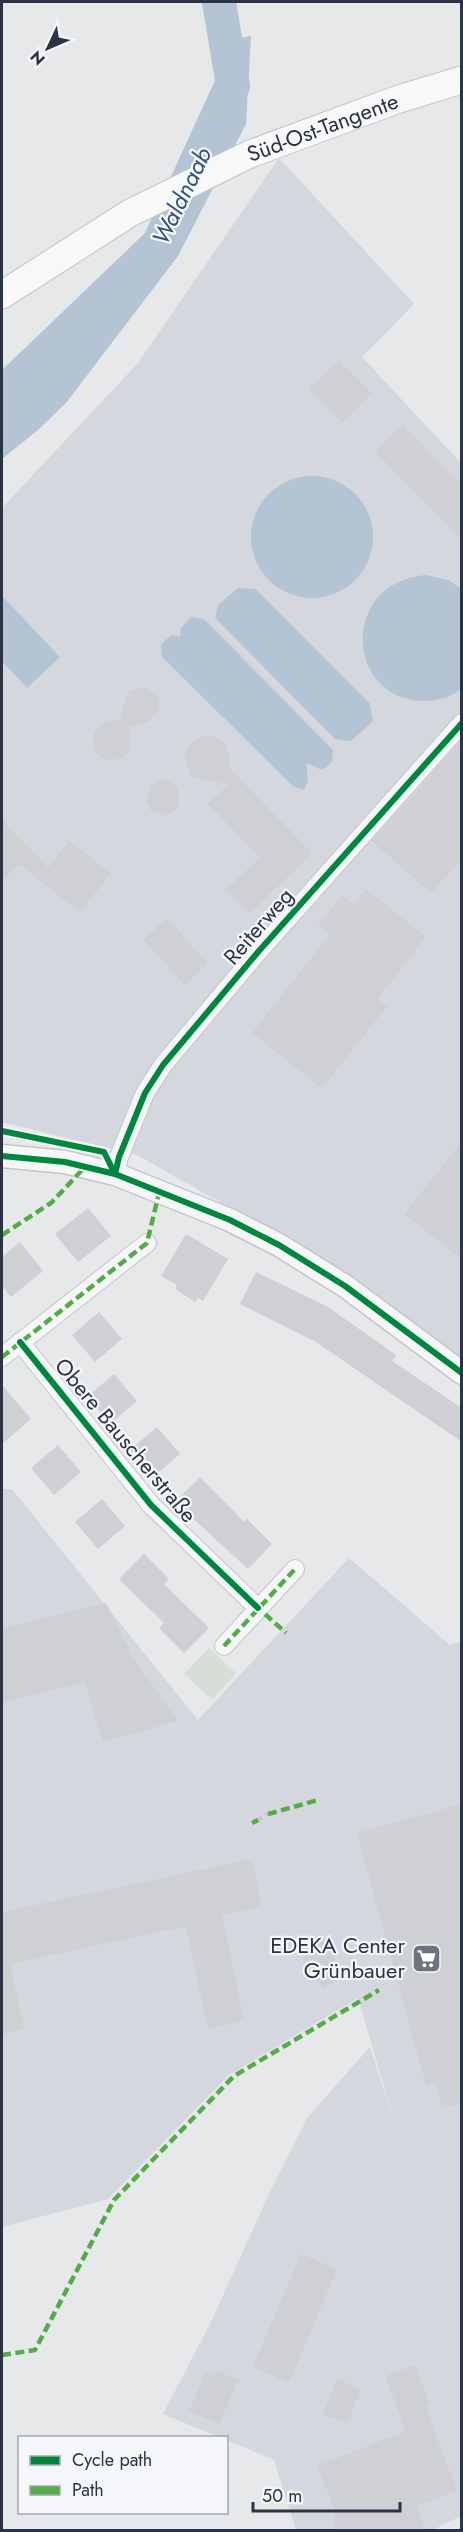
<svg xmlns="http://www.w3.org/2000/svg" width="463" height="2532" font-family="Jost,sans-serif">
<style>
.built{fill:#d4d7dd}
.green{fill:#d6ded6}
.water{fill:#b4c4d5}
.lines{fill:none;stroke-linecap:round;stroke-linejoin:round}
.river{stroke:#b4c4d5;stroke-width:34}
.building{fill:#ced0d3}
.minor-casing{stroke:#c4c6c8;stroke-width:20}
.tertiary-casing{stroke:#c4c6c8;stroke-width:25}
.primary-casing{stroke:#c2c5c8;stroke-width:29}
.path{stroke:#c5c6ca;stroke-width:4;stroke-dasharray:4.5 4.5;stroke-linecap:butt}
.minor{stroke:#f5f6f7;stroke-width:18}
.tertiary{stroke:#f5f6f7;stroke-width:22}
.primary{stroke:#f8f8f8;stroke-width:27}
.quiet{stroke:#54ac47;stroke-width:4.5;stroke-dasharray:9 4.5;stroke-linecap:butt}
.cycleway-casing{stroke:#f4f6f9;stroke-width:10}
.cycleway{stroke:#00873e;stroke-width:6}
.labels{text-anchor:middle;stroke-width:4.5;stroke-linejoin:round;paint-order:stroke}
.street-label{font-size:22px;fill:#2b3445;stroke:#f4f6f9}
.poi-label{font-size:22px;fill:#2b3445;stroke:#f4f6f9;text-anchor:end}
.water-label{font-size:24px;font-style:italic;fill:#34527a;stroke:#f4f6f9}
</style>
<rect width="100%" height="100%" fill="#e6e8ea"/>
<g class="built">
<path d="M279 158 414 304 362 357 461 463V1360L340 1270 137 1155 2 1122V508L138 363Z"/>
<path d="M2 1489H12L198 1720 349 1558 450 1645 461 1641V2516L433 2530H296L274 2460 227 2440 226 2438 219 2437 163 2414 211 2322 268 2196 308 2117 370 2047 395 2124 358 1998 229 2075 108 2199 2 2227Z"/>
</g>
<path class="green" d="M209 1648 236 1673 212 1700 184 1674Z"/>
<g class="water">
<path d="M251 36 246 124 178 256 66 403 38 430 2 459V370L145 233 218 74 217 42Z"/>
<circle cx="312" cy="537" r="61"/>
<path d="M426 575 448 580 461 588V689C452 697 439 700 427 701 345 703 338 582 426 575Z"/>
<path d="M238 588 256 589 370 704 373 721 351 741 335 739 215 618 218 605Z"/>
<path d="M2 596 60 657 27 688 2 661Z"/>
<path d="M191 617 204 619 333 750 332 762 322 770 306 763 308 780 304 790 294 787 162 657 161 645 171 635 180 637 181 628Z"/>
</g>
<g class="lines">
<path class="river" d="M219 2 233 86"/>
</g>
<g class="building">
<path d="M339 360 372 394 343 423 309 389Z"/>
<path d="M403 425 462 486V541L375 451Z"/>
<path d="M143 687 149 689 158 698 159 704 156 716 148 722 129 727 130 749 123 757 110 761 102 758 93 748 94 733 103 723 121 719 126 695 131 690Z"/>
<path d="M203 736H212L225 743 230 756 229 768 312 853 250 914 226 890 260 857 208 804 228 785 190 776 186 760V752L190 744Z"/>
<path d="M462 740V858L431 893 372 841Z"/>
<path d="M160 780 168 781 179 787V806L175 811 164 816 151 811 146 801 150 786Z"/>
<path d="M2 819 48 868 69 841 111 873 80 912 19 864 2 881Z"/>
<path d="M366 889 426 937 378 999 387 1006 322 1088 252 1033 330 934 318 925 342 895 354 904Z"/>
<path d="M167 918 208 963 185 985 143 940Z"/>
<path d="M462 1141V1259L404 1214Z"/>
<path d="M88 1208 111 1236 78 1262 55 1234Z"/>
<path d="M186 1234 228 1259 203 1301 198 1298 195 1302 175 1289 177 1285 161 1276Z"/>
<path d="M20 1242 43 1271 11 1297 2 1286V1257Z"/>
<path d="M256 1272 328 1307 396 1355 392 1361 462 1408V1442L316 1342 240 1304Z"/>
<path d="M99 1312 122 1339 95 1362 72 1335Z"/>
<path d="M114 1374 137 1401 110 1424 88 1396Z"/>
<path d="M2 1385 31 1419 2 1444Z"/>
<path d="M157 1427 180 1454 153 1477 130 1450Z"/>
<path d="M58 1445 81 1472 54 1495 31 1468Z"/>
<path d="M200 1477 244 1522 247 1519 272 1544 248 1569 175 1502Z"/>
<path d="M102 1499 125 1526 98 1549 75 1522Z"/>
<path d="M144 1554 169 1579 164 1584 209 1628 184 1653 159 1628 164 1623 119 1579Z"/>
<path d="M106 1603 133 1658 178 1721 103 1742 85 1682 2 1703V1628Z"/>
<path d="M462 1804V2103L442 2108 435 2082 426 2085 357 1833Z"/>
<path d="M252 1859 262 1907 222 1915 244 2021 208 2029 186 1926 10 1964 24 2029 2 2034V1912Z"/>
<path d="M320 1937 345 1975 323 1989 298 1951Z"/>
<path d="M301 2254 337 2269 289 2383 253 2367Z"/>
<path d="M415 2365 430 2405 425 2406 457 2491 417 2506 425 2530H334L335 2510 317 2466 406 2431 385 2376Z"/>
<path d="M206 2371 216 2375 217 2371 238 2380 219 2424 189 2411Z"/>
<path d="M337 2379 361 2389 347 2423 323 2414Z"/>
</g>
<g class="lines">
<defs>
<g id="minor">
<path d="M115 1174 119 1157 145 1093 163 1065 258 952 462 723"/>
<path d="M20 1342 151 1505 258 1608"/>
<path d="M2 1357 147 1243"/>
<path d="M224 1646 295 1569"/>
</g>
<path id="tertiary" d="M2 1156 65 1162 115 1174 230 1220 279 1245 345 1286 462 1373"/>
<g id="primary">
<path id="s1" d="M2 295 130 213 250 154 399 99 462 80"/>
</g>
</defs>
<use href="#minor" class="minor-casing"/>
<use href="#tertiary" class="tertiary-casing"/>
<use href="#primary" class="primary-casing"/>
<path class="path" d="M258 1820 268 1814"/>
<use href="#minor" class="minor"/>
<use href="#tertiary" class="tertiary"/>
<use href="#primary" class="primary"/>
<g class="quiet">
<path d="M2 1235 51 1203 84 1168"/>
<path d="M2 1357 147 1243 159 1193"/>
<path d="M255 1605 286 1633"/>
<path d="M224 1646 295 1569"/>
<path d="M268 1814 318 1800"/>
<path d="M252 1823 258 1820"/>
<path d="M2 2355 35 2350 114 2200 234 2076 379 1990"/>
</g>
<defs>
<g id="cycleway">
<path d="M2 1131 104 1152 115 1174"/>
<path d="M2 1156 65 1162 115 1174 230 1220 279 1245 345 1286 462 1373"/>
<path d="M115 1174 119 1157 145 1093 163 1065 258 952 462 723"/>
<path d="M20 1342 151 1505 258 1608"/>
</g>
</defs>
<use href="#cycleway" class="cycleway-casing"/>
<use href="#cycleway" class="cycleway"/>
</g>
<defs>
<symbol id="supermarket-square" viewBox="-11 -11 22 22"><rect x="-9" y="-9" width="18" height="18" rx="4" fill="#6c737f" stroke="#f4f6f9"/><path d="M-6-5.5h2.5l.6 2H6L4.5 2H-2.5L-4.4-4H-6ZM-1.5 3.2a1.3 1.3 0 1 0 .1 0ZM3 3.2a1.3 1.3 0 1 0 .1 0Z" fill="#fff"/></symbol>
</defs>
<g fill-rule="evenodd">
<use href="#supermarket-square" x="410" y="1942" width="33" height="33"/>
</g>
<g class="labels">
<g class="street-label">
<text dy="8" stroke="none"><textPath href="#s1" startOffset="363">Süd-Ost-Tangente</textPath></text>
<text transform="translate(258 926) rotate(-49)" y="8">Reiterweg</text>
<text transform="translate(126 1440) rotate(50)" y="8">Obere Bauscherstraße</text>
</g>
<g class="poi-label">
<text x="405" y="1953">EDEKA Center<tspan x="405" dy="25">Grünbauer</tspan></text>
</g>
<g class="water-label">
<text transform="translate(182 196) rotate(-64)" y="8">Waldnaab</text>
</g>
</g>
<rect width="463" height="2532" fill="none" stroke="#2b3445" stroke-width="6"/>
<rect x="18" y="2436" width="210" height="78" fill="#f4f6f9" stroke="#a4a8b1" stroke-width="1.5"/>
<rect x="30" y="2456" width="30" height="9" fill="#00873e" stroke="#a4a8b1" stroke-width="1.5"/>
<text x="72" y="2466" font-size="18" fill="#2b3445">Cycle path</text>
<rect x="30" y="2486" width="30" height="9" fill="#54ac47" stroke="#a4a8b1" stroke-width="1.5"/>
<text x="72" y="2496" font-size="18" fill="#2b3445">Path</text>
<g transform="translate(48 48) rotate(226)" stroke="#f4f6f9" stroke-width="4.5" paint-order="stroke">
<path d="M0-4.5L10 22L0 15L-10 22Z" fill="#2b3445"/>
<text y="-9" font-size="16" font-weight="bold" text-anchor="middle" fill="#2b3445">N</text>
</g>
<path d="M253 2502v9h147v-9" fill="none" stroke="#2b3445" stroke-width="3"/>
<text x="262" y="2502" font-size="18" fill="#2b3445" stroke="#f4f6f9" stroke-width="4.5" paint-order="stroke">50 m</text>
</svg>
